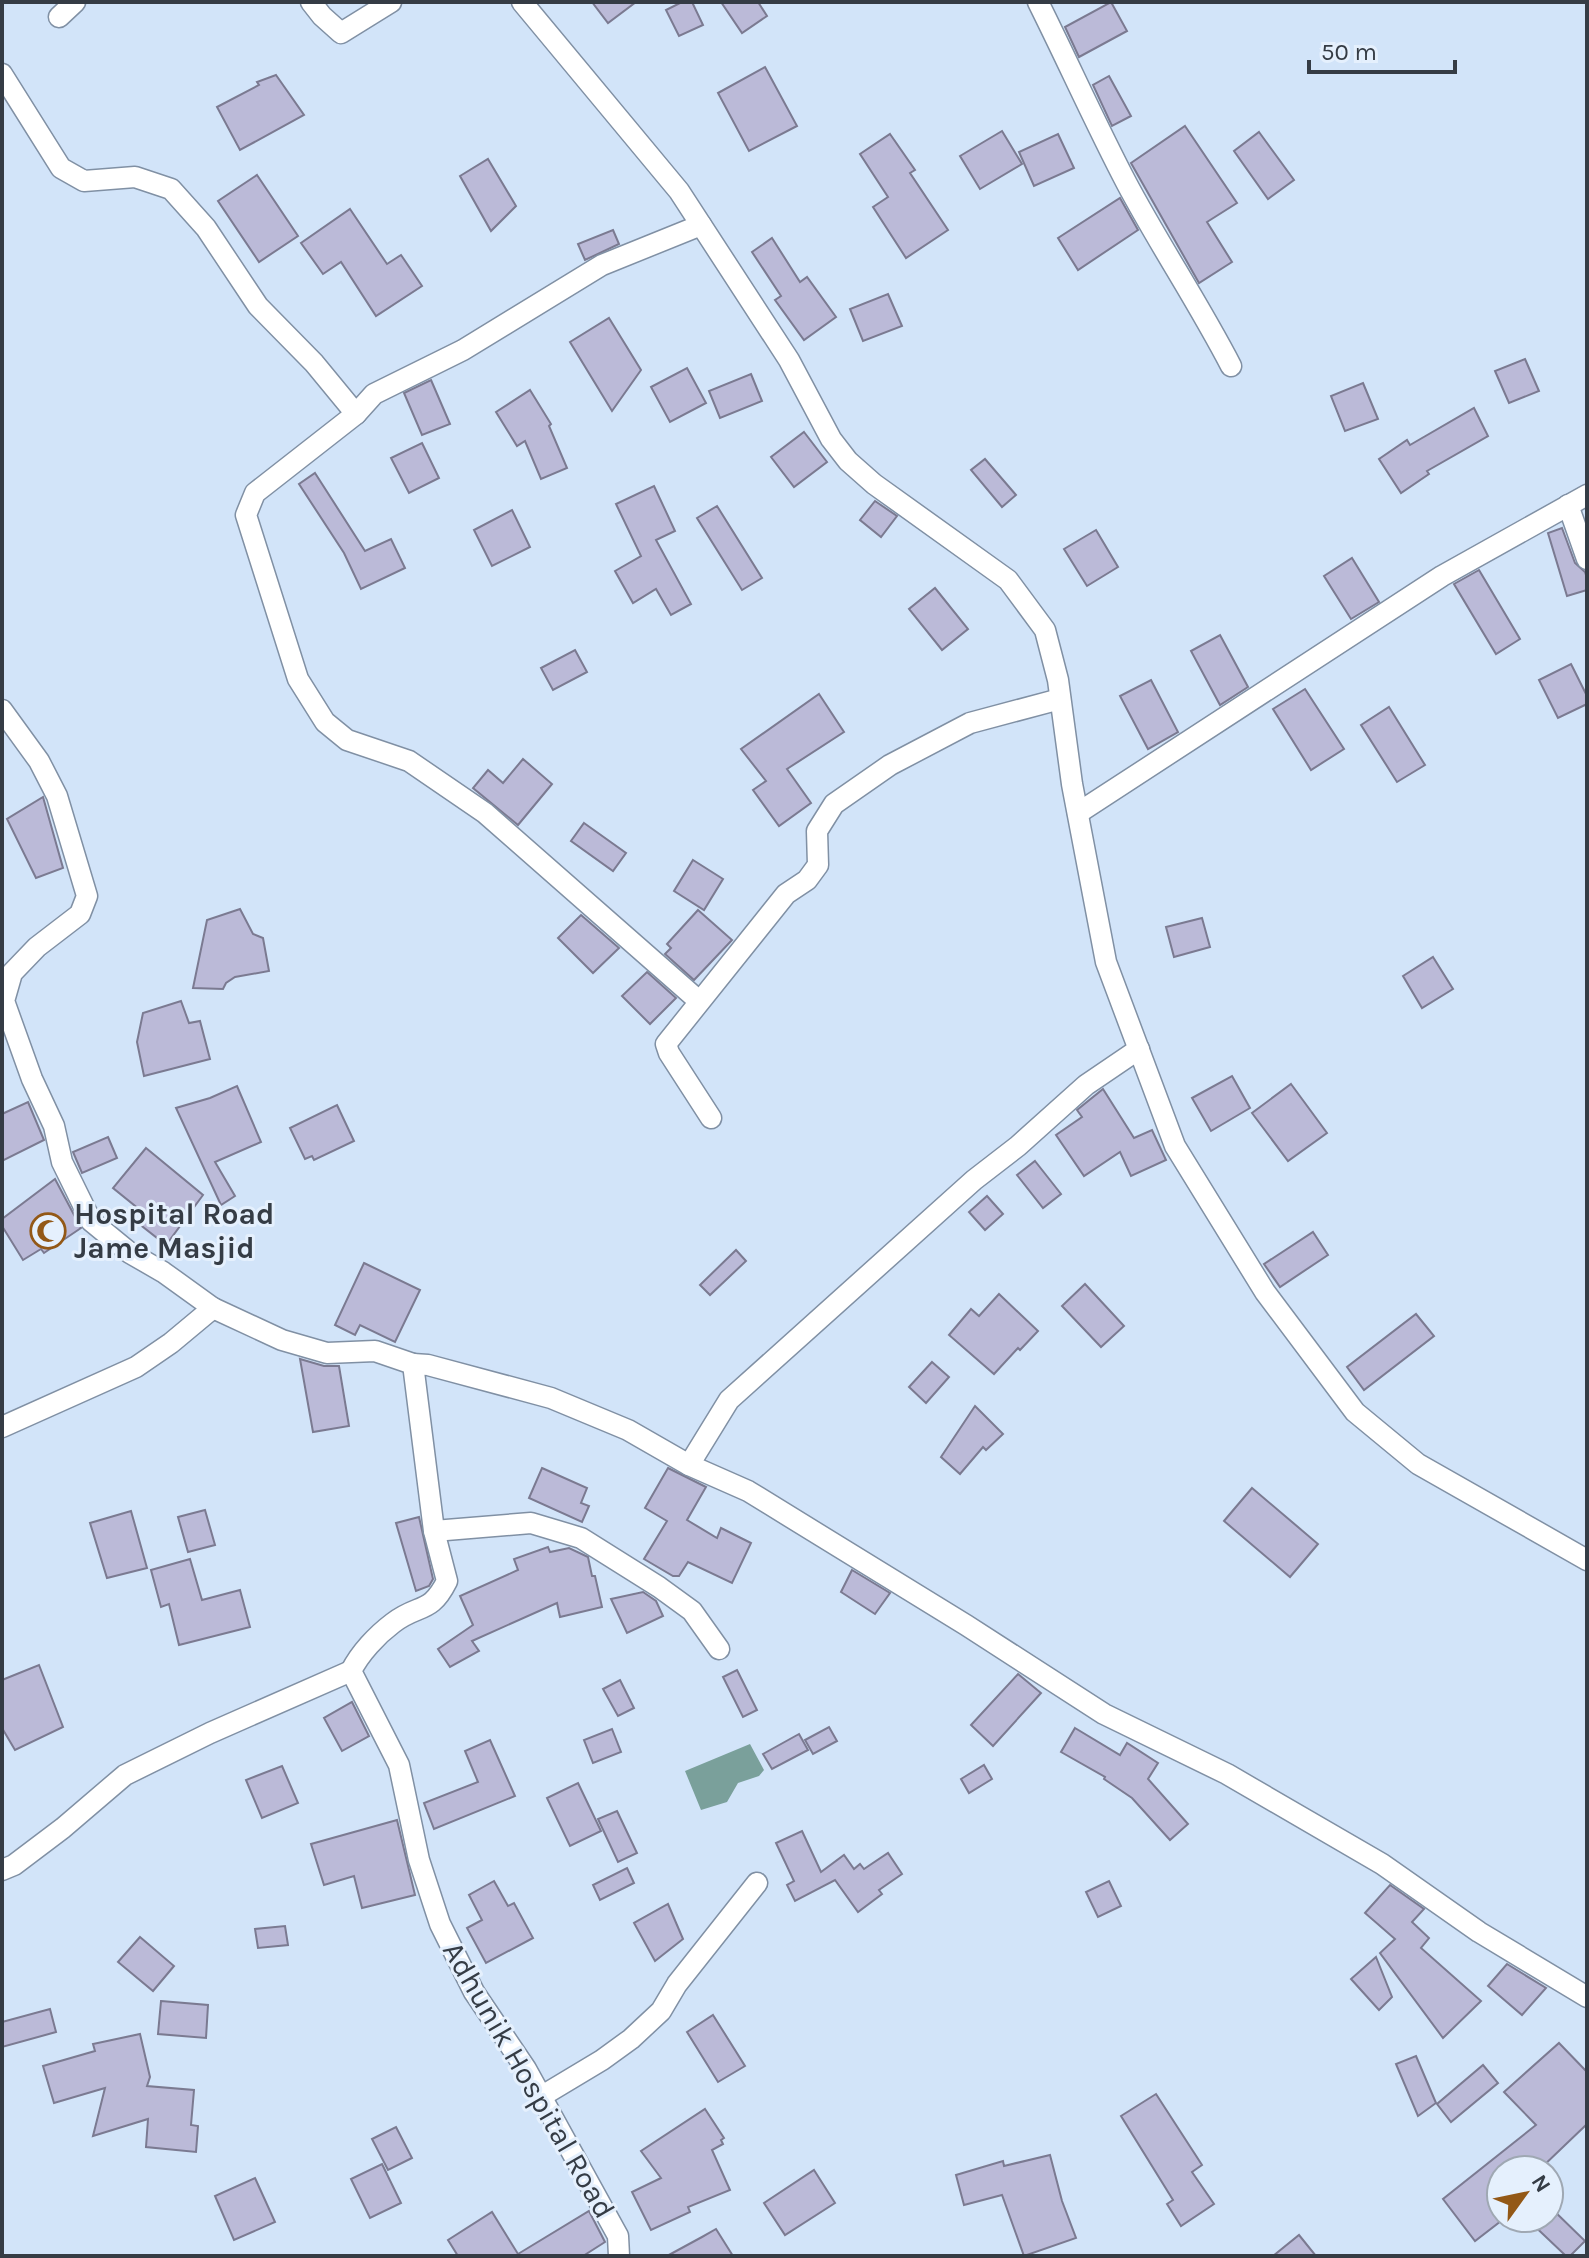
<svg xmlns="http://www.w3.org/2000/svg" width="1589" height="2258" font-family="Karla,sans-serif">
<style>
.water{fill:#7aa09b}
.building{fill:#bbbad8;stroke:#7b7a91;stroke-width:2}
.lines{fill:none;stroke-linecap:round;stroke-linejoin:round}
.minor-casing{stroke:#8090a4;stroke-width:23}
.minor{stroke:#fff;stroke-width:20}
.labels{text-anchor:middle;stroke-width:6;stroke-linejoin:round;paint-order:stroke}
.poi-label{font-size:30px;font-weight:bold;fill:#353c45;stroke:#e5f0fd;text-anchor:start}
.street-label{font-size:30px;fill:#353c45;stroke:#e5f0fd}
</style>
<rect width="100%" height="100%" fill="#d2e4f9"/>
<path class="water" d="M750 1744 764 1770 759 1776 738 1783 727 1802 701 1810 685 1771Z"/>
<g class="building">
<path d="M592 2H636L608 23Z"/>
<path d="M682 2H692L703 25 679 36 666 10Z"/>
<path d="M721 2H758L767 16 742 33Z"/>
<path d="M1111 2 1127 31 1079 57 1065 27Z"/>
<path d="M765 67 797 126 749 151 718 93Z"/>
<path d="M276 75 304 115 240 150 217 107 259 85 257 82Z"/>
<path d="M1109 76 1131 116 1112 126 1093 85Z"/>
<path d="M1185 126 1237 203 1207 222 1232 262 1199 283 1131 163Z"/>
<path d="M1002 131 1022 164 980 189 960 156Z"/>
<path d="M1259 132 1294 180 1268 199 1234 151Z"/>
<path d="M890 134 915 170 910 173 948 230 906 258 873 207 888 197 860 154Z"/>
<path d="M1058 134 1074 168 1034 186 1019 152Z"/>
<path d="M488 159 516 206 491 231 460 176Z"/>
<path d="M257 175 298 236 259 262 218 201Z"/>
<path d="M1120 198 1138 230 1078 270 1058 238Z"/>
<path d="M350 209 387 264 401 255 422 286 376 316 341 262 323 274 301 243Z"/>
<path d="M613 230 619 244 585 260 578 244Z"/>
<path d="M772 238 800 282 807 277 836 317 804 340 775 300 781 296 752 252Z"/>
<path d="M888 294 902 326 863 341 850 309Z"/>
<path d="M609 318 641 370 612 411 570 342Z"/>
<path d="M1525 359 1539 391 1509 403 1495 371Z"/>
<path d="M687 368 706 403 670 422 651 387Z"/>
<path d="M751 374 762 401 720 418 709 391Z"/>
<path d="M431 380 450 424 422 435 404 393Z"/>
<path d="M1363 383 1378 419 1345 431 1331 396Z"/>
<path d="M530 390 551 424 549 426 567 468 541 479 525 441 517 446 496 412Z"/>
<path d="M1474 408 1488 436 1427 471 1429 474 1401 493 1379 459 1407 440 1410 445Z"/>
<path d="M804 432 827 462 794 487 771 457Z"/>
<path d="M422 443 439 478 409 493 391 458Z"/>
<path d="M985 459 1016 495 1002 507 971 470Z"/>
<path d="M315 473 365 551 391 539 405 568 361 589 344 553 299 484Z"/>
<path d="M654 486 675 531 656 540 691 604 671 615 656 589 633 603 615 571 641 556 616 504Z"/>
<path d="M875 501 897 516 881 537 860 520Z"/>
<path d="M717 506 762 578 742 590 697 518Z"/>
<path d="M512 510 530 547 492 566 474 530Z"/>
<path d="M1562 528 1575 563 1585 572 1587 578V590L1567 596 1548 533Z"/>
<path d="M1096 530 1118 567 1087 586 1064 549Z"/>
<path d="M1352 558 1379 602 1351 619 1324 576Z"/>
<path d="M1479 570 1520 639 1496 654 1454 584Z"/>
<path d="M935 588 968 629 942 650 909 609Z"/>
<path d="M1220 635 1248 687 1220 705 1191 651Z"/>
<path d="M575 650 587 672 553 690 541 668Z"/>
<path d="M1571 664 1587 696V704L1558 718 1539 680Z"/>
<path d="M1151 680 1178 732 1148 749 1120 696Z"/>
<path d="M1305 689 1344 749 1311 770 1273 709Z"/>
<path d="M819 694 844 732 787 769 811 803 779 826 753 790 766 781 741 749Z"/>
<path d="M1389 707 1425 765 1397 782 1361 725Z"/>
<path d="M523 759 552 784 518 825 473 788 488 770 503 783Z"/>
<path d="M43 797 63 868 36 878 7 819Z"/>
<path d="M584 823 626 853 613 871 571 841Z"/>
<path d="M693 860 723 879 704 910 674 891Z"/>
<path d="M240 909 253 934 263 938 269 971 235 977 226 983 223 989 193 988 207 920Z"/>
<path d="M698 910 732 940 694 980 665 954 671 948 667 944Z"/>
<path d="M581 915 619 948 593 973 558 938Z"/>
<path d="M1202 918 1210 947 1174 957 1166 927Z"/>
<path d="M1433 957 1453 989 1422 1008 1403 976Z"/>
<path d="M647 972 676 998 650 1024 622 996Z"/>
<path d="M181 1001 189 1023 200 1021 210 1059 144 1076 137 1042 143 1013Z"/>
<path d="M1232 1076 1250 1108 1211 1131 1192 1098Z"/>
<path d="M1291 1084 1327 1133 1288 1161 1252 1113Z"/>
<path d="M237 1086 261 1142 215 1162 235 1196 221 1205 176 1108 210 1098Z"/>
<path d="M1103 1089 1134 1138 1152 1130 1166 1160 1131 1176 1120 1152 1084 1176 1056 1135 1082 1117 1077 1110Z"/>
<path d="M28 1102 44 1140 2 1161V1114Z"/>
<path d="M337 1105 354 1141 314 1160 312 1156 305 1159 290 1128Z"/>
<path d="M108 1137 117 1158 82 1173 73 1152Z"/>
<path d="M146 1148 203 1195 166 1245 138 1223 145 1214 113 1188Z"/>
<path d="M1035 1161 1061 1194 1043 1208 1017 1175Z"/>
<path d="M55 1179 81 1228 44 1253 41 1249 23 1260 2 1226V1219Z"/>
<path d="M987 1196 1003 1214 985 1230 969 1212Z"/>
<path d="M1313 1232 1328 1255 1280 1287 1264 1264Z"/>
<path d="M736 1250 746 1261 710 1295 700 1285Z"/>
<path d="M364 1263 420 1290 395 1342 360 1325 355 1335 335 1325Z"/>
<path d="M1085 1284 1124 1326 1101 1347 1062 1306Z"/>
<path d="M999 1294 1038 1331 1020 1350 1018 1348 994 1374 949 1335 971 1309 979 1316Z"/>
<path d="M1416 1314 1434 1336 1364 1390 1347 1367Z"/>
<path d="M300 1359 324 1366H339L349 1426 313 1432Z"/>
<path d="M932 1362 949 1377 926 1403 909 1387Z"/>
<path d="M975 1406 1003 1434 986 1450 983 1447 960 1474 941 1457Z"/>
<path d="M542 1468 587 1488 581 1503 589 1506 582 1522 529 1498Z"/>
<path d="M668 1468 706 1487 687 1520 717 1538 721 1528 751 1543 732 1583 688 1562 679 1576H673L644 1559 667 1521 645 1508Z"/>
<path d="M1252 1488 1318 1544 1290 1577 1224 1521Z"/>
<path d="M205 1510 215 1545 188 1552 178 1517Z"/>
<path d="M131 1511 147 1568 107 1578 90 1523Z"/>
<path d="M419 1517 433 1579 429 1586 416 1591 396 1523Z"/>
<path d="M548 1547 550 1552 569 1548 588 1557 592 1576H595L602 1607 560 1617 557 1603 472 1641 479 1651 450 1667 438 1649 473 1625 460 1596 518 1570 514 1559Z"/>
<path d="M190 1559 202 1600 240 1590 250 1627 179 1645 169 1604 161 1607 151 1570Z"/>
<path d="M852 1570 890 1593 875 1614 841 1592Z"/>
<path d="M643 1592 656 1601 663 1616 627 1633 611 1599Z"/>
<path d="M39 1665 63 1727 15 1750 2 1728V1680Z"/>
<path d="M737 1670 757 1710 743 1717 723 1677Z"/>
<path d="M1018 1674 1041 1693 993 1746 971 1725Z"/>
<path d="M620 1680 634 1708 618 1716 603 1689Z"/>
<path d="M352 1702 369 1736 342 1751 324 1718Z"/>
<path d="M829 1727 837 1741 813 1754 805 1740Z"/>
<path d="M1075 1728 1120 1755 1127 1743 1158 1763 1148 1779 1188 1824 1170 1840 1132 1798 1104 1779 1105 1777 1061 1752Z"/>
<path d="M612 1729 621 1752 593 1763 584 1740Z"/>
<path d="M799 1734 808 1750 772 1769 763 1754Z"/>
<path d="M490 1740 515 1796 434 1829 424 1803 478 1782 465 1751Z"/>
<path d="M984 1765 992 1779 969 1793 961 1779Z"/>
<path d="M282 1766 298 1803 262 1818 246 1780Z"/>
<path d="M578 1783 601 1831 570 1846 547 1798Z"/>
<path d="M617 1811 637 1853 618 1862 598 1819Z"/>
<path d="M397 1820 415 1895 362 1908 354 1876 324 1885 311 1844Z"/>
<path d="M802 1831 821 1872 844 1855 854 1869 860 1864 864 1869 888 1853 902 1874 879 1890 882 1894 858 1912 835 1880 795 1901 787 1885 794 1881 776 1843Z"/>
<path d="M627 1868 634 1883 600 1900 593 1885Z"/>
<path d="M494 1881 508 1906 514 1903 533 1938 486 1963 467 1928 482 1920 469 1895Z"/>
<path d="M1109 1881 1121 1906 1098 1917 1086 1892Z"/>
<path d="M1390 1885 1424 1909 1412 1922 1429 1938 1421 1948 1481 2001 1443 2038 1380 1953 1395 1939 1365 1913Z"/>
<path d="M668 1904 683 1939 655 1961 634 1923Z"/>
<path d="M285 1926 288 1945 258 1948 255 1929Z"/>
<path d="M140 1937 174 1966 153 1991 118 1962Z"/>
<path d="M1376 1957 1392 1997 1379 2010 1351 1979Z"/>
<path d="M1507 1964 1546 1988 1522 2015 1488 1986Z"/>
<path d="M161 2001 208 2005 206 2038 158 2034Z"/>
<path d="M50 2009 56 2032 2 2047V2022Z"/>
<path d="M713 2015 745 2066 718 2082 687 2032Z"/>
<path d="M140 2034 150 2077 147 2086 194 2090 191 2125 198 2126 196 2152 146 2147 148 2119 93 2136 105 2088 54 2103 43 2066 95 2051 93 2044Z"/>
<path d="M1559 2043 1587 2072V2124L1539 2170H1501V2221L1475 2241 1443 2199 1536 2125 1504 2092Z"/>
<path d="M1416 2056 1436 2103 1418 2116 1396 2064Z"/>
<path d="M1483 2065 1498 2083 1451 2122 1437 2104Z"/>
<path d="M1156 2094 1202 2165 1192 2172 1214 2204 1181 2226 1167 2204 1173 2200 1121 2116Z"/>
<path d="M705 2109 724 2138 721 2140 723 2144 712 2150 730 2190 688 2207 690 2212 651 2230 632 2192 661 2178 641 2151Z"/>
<path d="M396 2127 412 2158 388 2170 372 2139Z"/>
<path d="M1050 2155 1062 2201 1076 2238 1024 2256 1002 2195 964 2205 956 2175 1003 2161 1004 2166Z"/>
<path d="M382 2164 401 2203 370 2218 351 2179Z"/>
<path d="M814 2170 835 2203 785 2235 764 2203Z"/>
<path d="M255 2178 275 2222 234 2240 215 2196Z"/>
<path d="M1549 2206 1585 2241 1570 2256H1566L1526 2218H1549Z"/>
<path d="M589 2211 605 2242 583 2256H458L448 2240 492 2212 518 2254Z"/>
<path d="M716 2229 733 2256H667L702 2237Z"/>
<path d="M1299 2235 1316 2256H1273Z"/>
</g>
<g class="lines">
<defs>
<g id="minor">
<path d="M311 2 322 16 341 33 391 2"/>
<path d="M522 2 679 191 789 360 831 439 848 461 874 484 1008 580 1045 630 1058 680 1072 784 1106 962 1175 1146 1265 1292 1355 1412 1418 1464 1587 1560"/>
<path d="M1038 2C1068 62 1096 125 1127 184 1160 246 1199 304 1231 366"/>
<path d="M59 17 75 2"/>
<path d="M2 74 61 168 84 181 135 177 171 189 206 228 258 306 314 363 356 414 374 394 463 350 602 265 701 225"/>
<path d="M356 414 255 493 246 515 298 679 325 722 347 740 409 761 485 813 699 1001"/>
<path d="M1568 505 1587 559"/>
<path d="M2 710 39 761 57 796 87 896 80 914 37 947 12 973 4 1001 32 1079 54 1126 62 1162 91 1221 130 1253 163 1272 213 1308 282 1340 327 1353 375 1351 413 1364 434 1531 447 1581C430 1615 419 1603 393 1623 377 1635 360 1653 351 1671L399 1765 419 1860 440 1924 474 1992 526 2069 618 2236 619 2256"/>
<path d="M1078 813 1442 576 1587 495"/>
<path d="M711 1118 669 1053 666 1044 786 894 807 880 818 865 817 831 834 804 890 765 970 723 1060 699"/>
<path d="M413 1364 428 1365 551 1398 628 1430 689 1465 748 1491 966 1625 1104 1714 1227 1774 1382 1864 1479 1932 1587 1997"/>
<path d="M2 1427 136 1367 171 1343 213 1308"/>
<path d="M689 1465 729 1400 974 1180 1018 1146 1086 1085 1139 1049"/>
<path d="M434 1531 531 1523 581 1538 659 1587 692 1611 719 1649"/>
<path d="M2 1870 14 1865 63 1828 125 1775 210 1733 351 1671"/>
<path d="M542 2096 602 2060 631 2039 661 2011 677 1984 757 1883"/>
</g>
</defs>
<use href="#minor" class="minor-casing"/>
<use href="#minor" class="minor"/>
</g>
<defs>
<symbol id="mosque-ring" viewBox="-11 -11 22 22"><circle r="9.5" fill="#e5f0fd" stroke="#935816" stroke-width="1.5"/><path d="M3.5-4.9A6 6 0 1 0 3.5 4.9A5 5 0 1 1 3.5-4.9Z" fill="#935816"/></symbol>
</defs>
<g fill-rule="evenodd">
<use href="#mosque-ring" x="28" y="1211" width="40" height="40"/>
</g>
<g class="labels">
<g class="poi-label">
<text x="74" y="1224">Hospital Road<tspan x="74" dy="34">Jame Masjid</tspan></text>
</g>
<g class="street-label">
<text transform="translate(529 2080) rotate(60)" y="10">Adhunik Hospital Road</text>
</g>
</g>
<rect width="1589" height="2258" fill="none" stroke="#353c45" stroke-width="8"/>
<g transform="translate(1525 2194) rotate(57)"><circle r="38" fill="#e5f0fd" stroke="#9fa8b3" stroke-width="2"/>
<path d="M0-6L14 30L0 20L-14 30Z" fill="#935816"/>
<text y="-12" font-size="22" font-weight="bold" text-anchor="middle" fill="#353c45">N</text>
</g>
<path d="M1309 60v12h146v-12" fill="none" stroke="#353c45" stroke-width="4"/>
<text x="1321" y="60" font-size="24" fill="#353c45" stroke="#e5f0fd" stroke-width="6" paint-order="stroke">50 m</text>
</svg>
